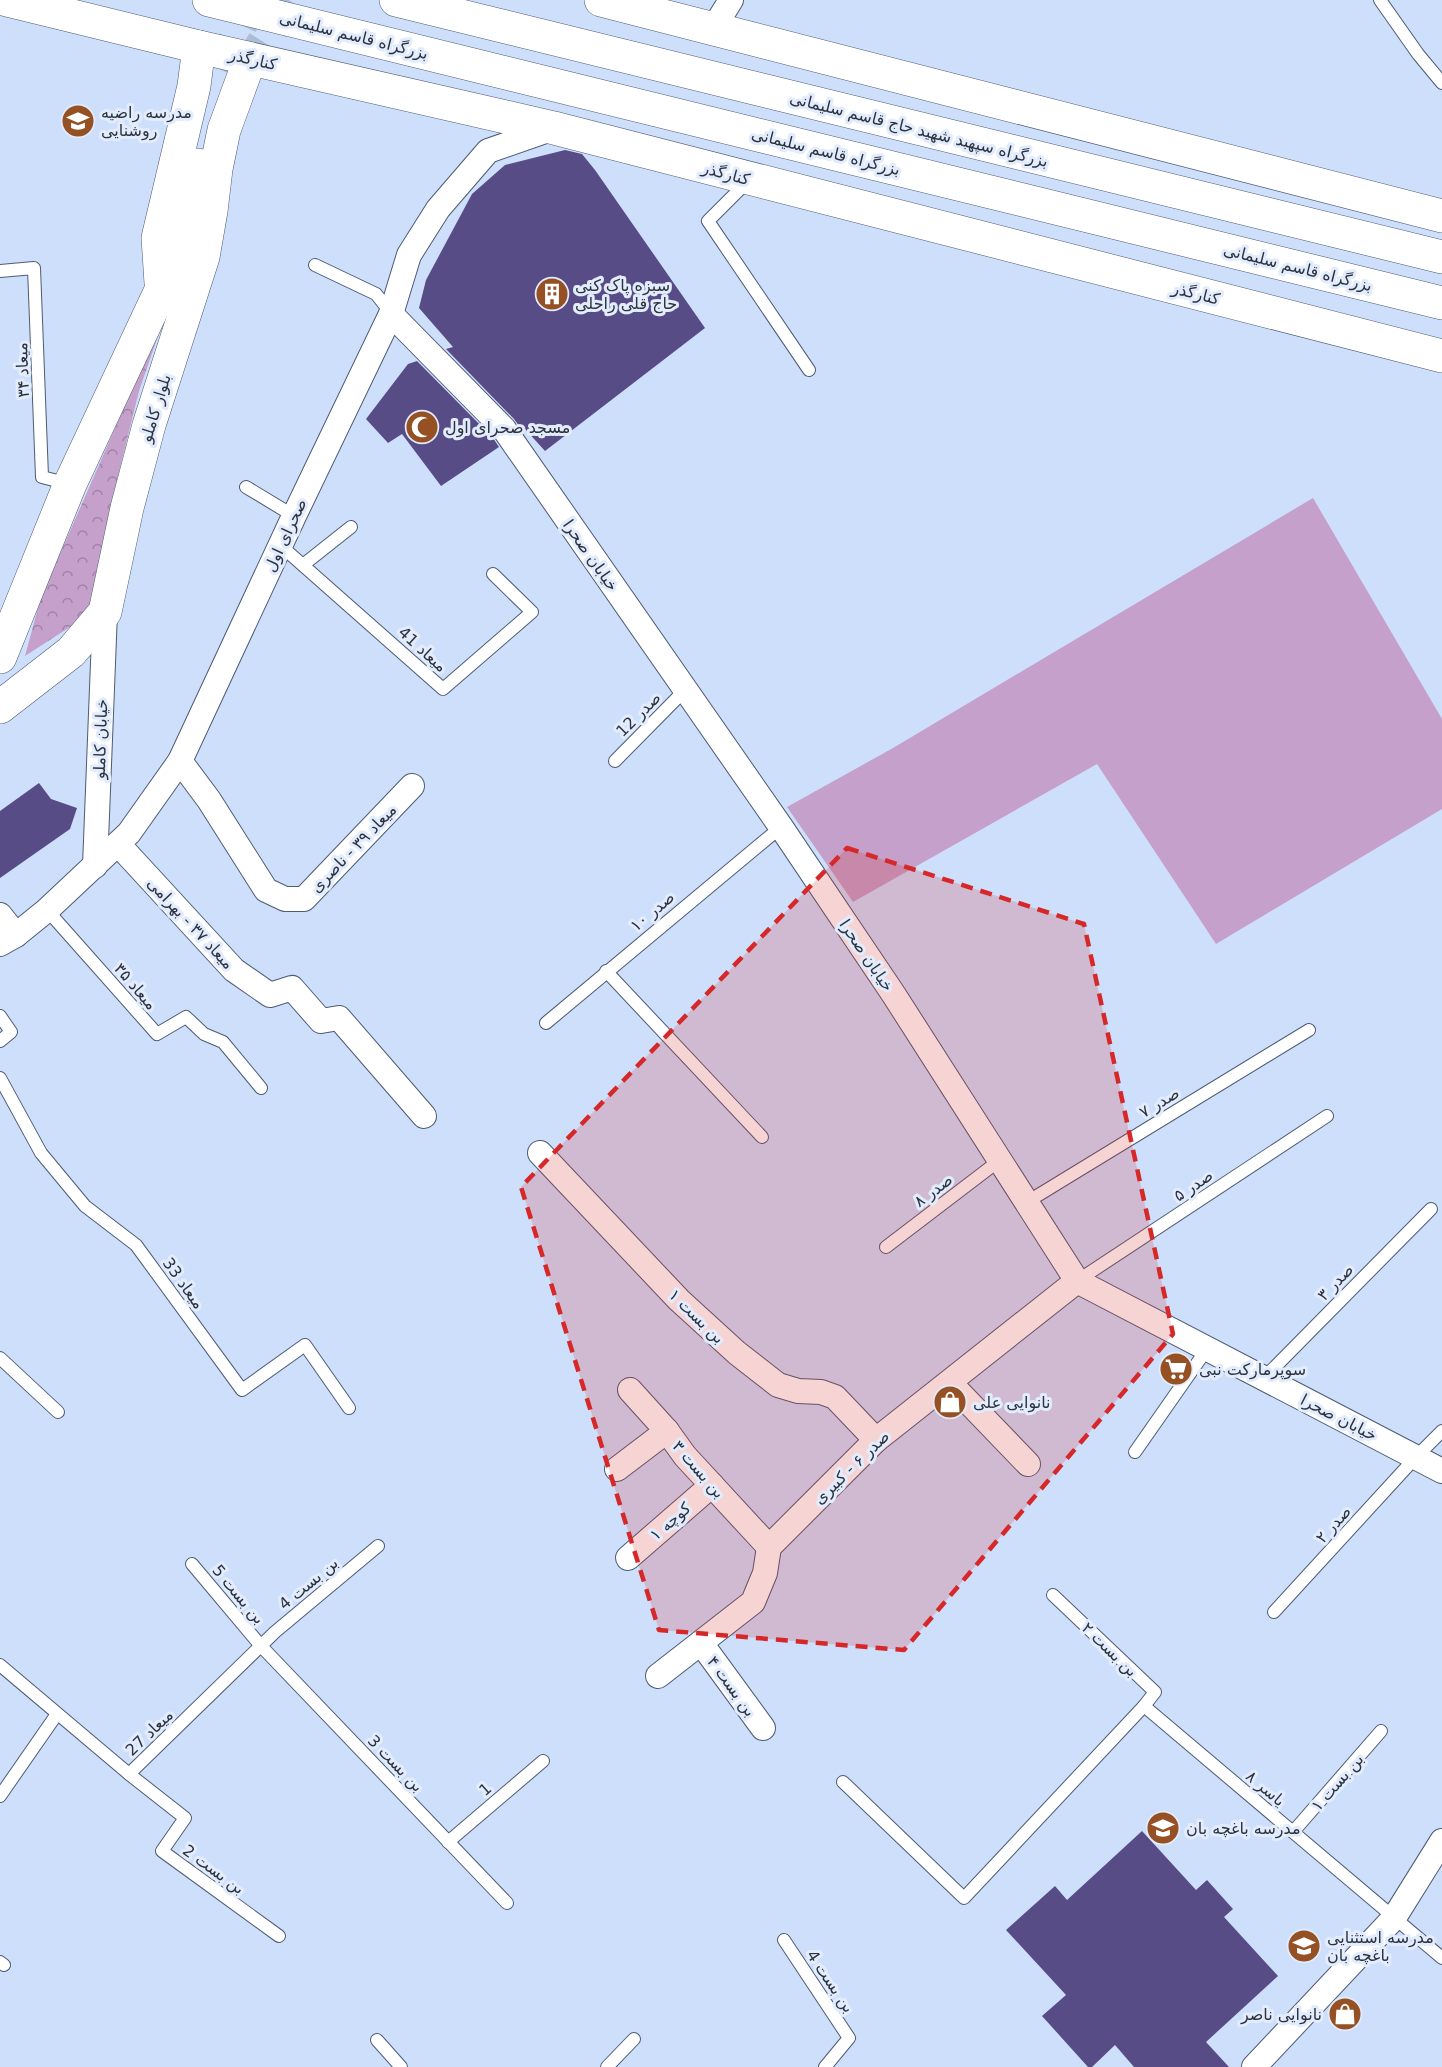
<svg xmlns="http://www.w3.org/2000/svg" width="1442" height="2067" font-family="'DejaVu Sans','Noto Sans Arabic',sans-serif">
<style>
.forest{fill:url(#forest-crowns)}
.garden{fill:#c5a0cb}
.building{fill:#584c87}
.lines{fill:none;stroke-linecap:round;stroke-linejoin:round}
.secondary-tunnel{stroke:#aebdd6;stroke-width:33;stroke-dasharray:33 16;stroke-linecap:butt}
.lane-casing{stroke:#4d5b73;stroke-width:14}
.street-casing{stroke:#4d5b73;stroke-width:26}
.secondary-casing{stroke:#4d5b73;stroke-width:34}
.highway-casing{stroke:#4d5b73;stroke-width:34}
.lane{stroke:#fff;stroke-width:12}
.street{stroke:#fff;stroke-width:24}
.secondary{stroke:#fff;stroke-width:33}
.highway{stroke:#fff;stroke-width:33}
.marked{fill:#d62828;fill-opacity:0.2;stroke:#d62828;stroke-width:4.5;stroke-dasharray:12 8;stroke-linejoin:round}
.labels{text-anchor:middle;stroke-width:6;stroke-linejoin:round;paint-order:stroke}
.street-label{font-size:16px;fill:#2c333e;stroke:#e2ecfd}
.poi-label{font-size:16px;fill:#2c333e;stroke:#e2ecfd;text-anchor:start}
</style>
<defs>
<pattern id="forest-crowns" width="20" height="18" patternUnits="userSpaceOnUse" patternTransform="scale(1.5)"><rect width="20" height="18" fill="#c5a0cb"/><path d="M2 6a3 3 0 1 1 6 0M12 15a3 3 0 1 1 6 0" fill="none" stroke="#a083a6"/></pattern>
</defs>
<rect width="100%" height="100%" fill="#cedffc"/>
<path class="forest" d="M167 310 139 391 116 484 93 599 87 616 25 656 41 597Z"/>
<path class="garden" d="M1313 498 1442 719V809L1216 944 1097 764 853 902 787 807 893 748Z"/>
<g class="building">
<path d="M565 150 582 154 595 170 705 328 545 451 525 429 523 431 514 419 446 349 453 347 419 308 426 280 472 194 505 165Z"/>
<path d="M417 361 493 438 499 447 441 486 402 434 388 443 366 419 408 364Z"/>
<path d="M39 783 51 799 77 808 70 829 0 878V811Z"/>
<path d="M1142 1831 1196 1890 1207 1880 1233 1909 1224 1917 1278 1976 1206 2042 1229 2067H1134L1115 2045 1092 2067H1088L1042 2016 1066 1995 1006 1930 1055 1886 1067 1900Z"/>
</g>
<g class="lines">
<g class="secondary-tunnel">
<path d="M221 70 252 0"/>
<path d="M246 70 290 0"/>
</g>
<defs>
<g id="lane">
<path d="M1380 0 1418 54 1442 83"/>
<path d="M749 180 708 221 809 370"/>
<path d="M315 265 376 294 391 313"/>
<path d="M0 271 34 268 42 477 69 484"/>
<path d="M246 487 294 516"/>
<path d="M280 545 443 689 532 612 493 574"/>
<path d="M303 565 351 527"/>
<path d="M615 761 685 690"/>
<path d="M47 910 157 1034 186 1017 204 1034 223 1042 261 1088"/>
<path d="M606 971 762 1137"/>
<path d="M0 1016 11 1032 0 1041"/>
<path d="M546 1023 781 827"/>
<path d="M0 1078 41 1153 85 1206 136 1245 242 1390 305 1345 349 1408"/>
<path d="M1027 1202 1309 1030"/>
<path d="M886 1247 1000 1160"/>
<path d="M1077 1281 1327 1116"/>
<path d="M0 1358 58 1412"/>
<path d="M1264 1378 1431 1209"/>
<path d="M1135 1452 1207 1349"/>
<path d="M192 1564 261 1646 507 1903"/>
<path d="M1274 1612 1416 1457 1442 1431"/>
<path d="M0 1665 129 1774 275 1632 378 1546"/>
<path d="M1144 1706 1442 1958"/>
<path d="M129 1774 185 1818 162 1851 279 1936"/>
<path d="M843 1782 964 1898 1144 1706 1155 1692 1053 1595"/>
<path d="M0 1796 57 1714"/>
<path d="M1293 1832 1381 1731"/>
<path d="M448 1842 543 1761"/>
<path d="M784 1940 849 2038 825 2067"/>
<path d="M0 1962 4 1965"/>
<path d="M377 2040 401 2067"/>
<path d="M607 2067 634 2039"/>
</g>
<g id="street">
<path d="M713 29 731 0"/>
<path d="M391 314 504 429 781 827 894 995 1077 1281 1442 1471"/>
<path d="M180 761 209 800 266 890 285 899H304L412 786"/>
<path d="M118 844 234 970 270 995 292 988 321 1021 339 1018 424 1116"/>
<path d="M95 866 105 612"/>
<path d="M0 915 16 935"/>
<path d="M0 944 16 935 47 910 129 833 180 761 294 516 391 314 409 255 438 209 488 151 554 128"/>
<path d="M540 1153 679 1300 737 1353 778 1385 798 1391 821 1392 835 1397 876 1440"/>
<path d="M950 1383 1028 1464"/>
<path d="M630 1390 667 1431 685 1456 769 1547"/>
<path d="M617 1469 667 1431"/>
<path d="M628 1558 712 1485"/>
<path d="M701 1643 763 1728"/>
<path d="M658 1676 753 1602 765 1573 769 1547 876 1440 1077 1281"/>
<path d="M1254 2067 1394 1918 1442 1841"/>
</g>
<g id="secondary">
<path d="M7 0 199 47 554 128 1442 356"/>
<path d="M601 0 1442 216"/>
<path d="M161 283 158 238 194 86 199 47"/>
<path d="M0 657 70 484 177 256 198 165"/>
<path d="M0 707 71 652 105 612 127 508 149 425 203 257 211 211 216 169 224 130 246 70"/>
</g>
<g id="highway">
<path d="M209 0 1442 303"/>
<path d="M396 0 1442 257"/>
</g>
</defs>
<use href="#lane" class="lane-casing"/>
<use href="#street" class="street-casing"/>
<use href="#secondary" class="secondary-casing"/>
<use href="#highway" class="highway-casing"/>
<use href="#lane" class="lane"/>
<use href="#street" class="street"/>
<use href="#secondary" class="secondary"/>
<use href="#highway" class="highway"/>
</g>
<path class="marked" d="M847 848 1084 924 1173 1334 904 1650 659 1630 521 1187Z"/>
<defs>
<symbol id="school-disc" viewBox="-11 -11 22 22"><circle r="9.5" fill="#955124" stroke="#e2ecfd"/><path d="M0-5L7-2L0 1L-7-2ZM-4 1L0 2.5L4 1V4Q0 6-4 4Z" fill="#fff"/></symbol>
<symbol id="building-disc" viewBox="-11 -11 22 22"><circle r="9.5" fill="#955124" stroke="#e2ecfd"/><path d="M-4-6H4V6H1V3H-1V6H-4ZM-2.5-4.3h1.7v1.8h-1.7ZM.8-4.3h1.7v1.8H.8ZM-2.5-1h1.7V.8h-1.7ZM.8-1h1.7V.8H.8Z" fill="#fff"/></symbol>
<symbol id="mosque-disc" viewBox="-11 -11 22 22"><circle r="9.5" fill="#955124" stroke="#e2ecfd"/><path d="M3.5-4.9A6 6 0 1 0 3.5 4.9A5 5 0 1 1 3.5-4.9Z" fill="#fff"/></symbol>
<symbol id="supermarket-disc" viewBox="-11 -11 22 22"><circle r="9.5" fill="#955124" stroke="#e2ecfd"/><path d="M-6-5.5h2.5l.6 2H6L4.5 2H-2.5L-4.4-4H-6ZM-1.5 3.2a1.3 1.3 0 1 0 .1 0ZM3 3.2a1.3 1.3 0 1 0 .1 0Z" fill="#fff"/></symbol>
<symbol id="shop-disc" viewBox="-11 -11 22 22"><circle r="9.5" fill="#955124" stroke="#e2ecfd"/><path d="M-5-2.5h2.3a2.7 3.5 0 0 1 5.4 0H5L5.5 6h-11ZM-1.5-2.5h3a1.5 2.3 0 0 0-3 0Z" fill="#fff"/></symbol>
</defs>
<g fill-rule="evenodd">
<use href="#school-disc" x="59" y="102" width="38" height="38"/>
<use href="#building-disc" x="533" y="275" width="38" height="38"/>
<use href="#mosque-disc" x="403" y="408" width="38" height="38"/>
<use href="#supermarket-disc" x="1157" y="1350" width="38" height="38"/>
<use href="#shop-disc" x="931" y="1383" width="38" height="38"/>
<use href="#school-disc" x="1144" y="1809" width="38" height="38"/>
<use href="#school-disc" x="1285" y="1927" width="38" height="38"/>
<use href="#shop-disc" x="1326" y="1995" width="38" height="38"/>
</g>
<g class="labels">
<g class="street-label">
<text transform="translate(354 35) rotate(14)" y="6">بزرگراه قاسم سلیمانی</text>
<text transform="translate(253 59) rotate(13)" y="6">کنارگذر</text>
<text transform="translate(919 129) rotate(14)" y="6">بزرگراه سپهبد شهید حاج قاسم سلیمانی</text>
<text transform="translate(826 151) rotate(14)" y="6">بزرگراه قاسم سلیمانی</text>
<text transform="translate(726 173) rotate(15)" y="6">کنارگذر</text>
<text transform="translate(1298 267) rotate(14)" y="6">بزرگراه قاسم سلیمانی</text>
<text transform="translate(1196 293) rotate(14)" y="6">کنارگذر</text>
<text transform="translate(22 370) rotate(-92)" y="6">میعاد ۳۴</text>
<text transform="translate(155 408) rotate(-73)" y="6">بلوار کاملو</text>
<text transform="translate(285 535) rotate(-65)" y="6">صحرای اول</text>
<text transform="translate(591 555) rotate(55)" y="6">خیابان صحرا</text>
<text transform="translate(423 649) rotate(42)" y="6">میعاد 41</text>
<text transform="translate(638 714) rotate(-45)" y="6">صدر 12</text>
<text transform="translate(100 739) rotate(-88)" y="6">خیابان کاملو</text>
<text transform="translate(353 848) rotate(-46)" y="6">میعاد ۳۹ - ناصری</text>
<text transform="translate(652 911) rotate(-40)" y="6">صدر ۱۰</text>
<text transform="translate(191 923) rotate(47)" y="6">میعاد ۳۷ - بهرامی</text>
<text transform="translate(867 955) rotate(56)" y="6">خیابان صحرا</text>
<text transform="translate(136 986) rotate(49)" y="6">میعاد ۳۵</text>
<text transform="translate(1159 1102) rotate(-31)" y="6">صدر ۷</text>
<text transform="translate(1193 1185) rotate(-34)" y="6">صدر ۵</text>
<text transform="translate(933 1190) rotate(-37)" y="6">صدر ۸</text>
<text transform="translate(1335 1282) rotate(-46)" y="6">صدر ۳</text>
<text transform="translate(184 1283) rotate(54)" y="6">میعاد 33</text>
<text transform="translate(697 1316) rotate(44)" y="6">بن بست ۱</text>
<text transform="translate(1339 1417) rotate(27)" y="6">خیابان صحرا</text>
<text transform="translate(851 1467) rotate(-44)" y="6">صدر ۶ - کبیری</text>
<text transform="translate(699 1469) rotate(49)" y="6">بن بست ۳</text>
<text transform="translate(670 1521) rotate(-41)" y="6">کوچه ۱</text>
<text transform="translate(1333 1524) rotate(-48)" y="6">صدر ۲</text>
<text transform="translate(308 1583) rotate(-40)" y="6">بن بست 4</text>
<text transform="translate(239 1594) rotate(50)" y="6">بن بست 5</text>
<text transform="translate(1110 1649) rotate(44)" y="6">بن بست ۲</text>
<text transform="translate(732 1686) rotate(54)" y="6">بن بست ۴</text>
<text transform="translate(149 1732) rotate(-44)" y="6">میعاد 27</text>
<text transform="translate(396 1763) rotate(46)" y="6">بن بست 3</text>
<text transform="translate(1337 1782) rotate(-49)" y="6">بن بست ۱</text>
<text transform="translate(1266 1788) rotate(40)" y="6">یاسر ۸</text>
<text transform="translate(485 1789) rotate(-41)" y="6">1</text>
<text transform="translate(214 1869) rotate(36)" y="6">بن بست 2</text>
<text transform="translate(831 1981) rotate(56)" y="6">بن بست 4</text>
</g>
<g class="poi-label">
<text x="101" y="118">مدرسه راضیه<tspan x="101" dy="18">روشنایی</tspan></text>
<text x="575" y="291">سبزه پاک کنی<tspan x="575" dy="18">حاج قلی راحلی</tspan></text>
<text x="445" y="433">مسجد صحرای اول</text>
<text x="1199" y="1375">سوپرمارکت نبی</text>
<text x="973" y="1408">نانوایی علی</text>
<text x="1186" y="1834">مدرسه باغچه بان</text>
<text x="1327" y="1943">مدرسه استثنایی<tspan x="1327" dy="18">باغچه بان</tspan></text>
<text x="1322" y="2020" text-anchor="end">نانوایی ناصر</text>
</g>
</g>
</svg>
